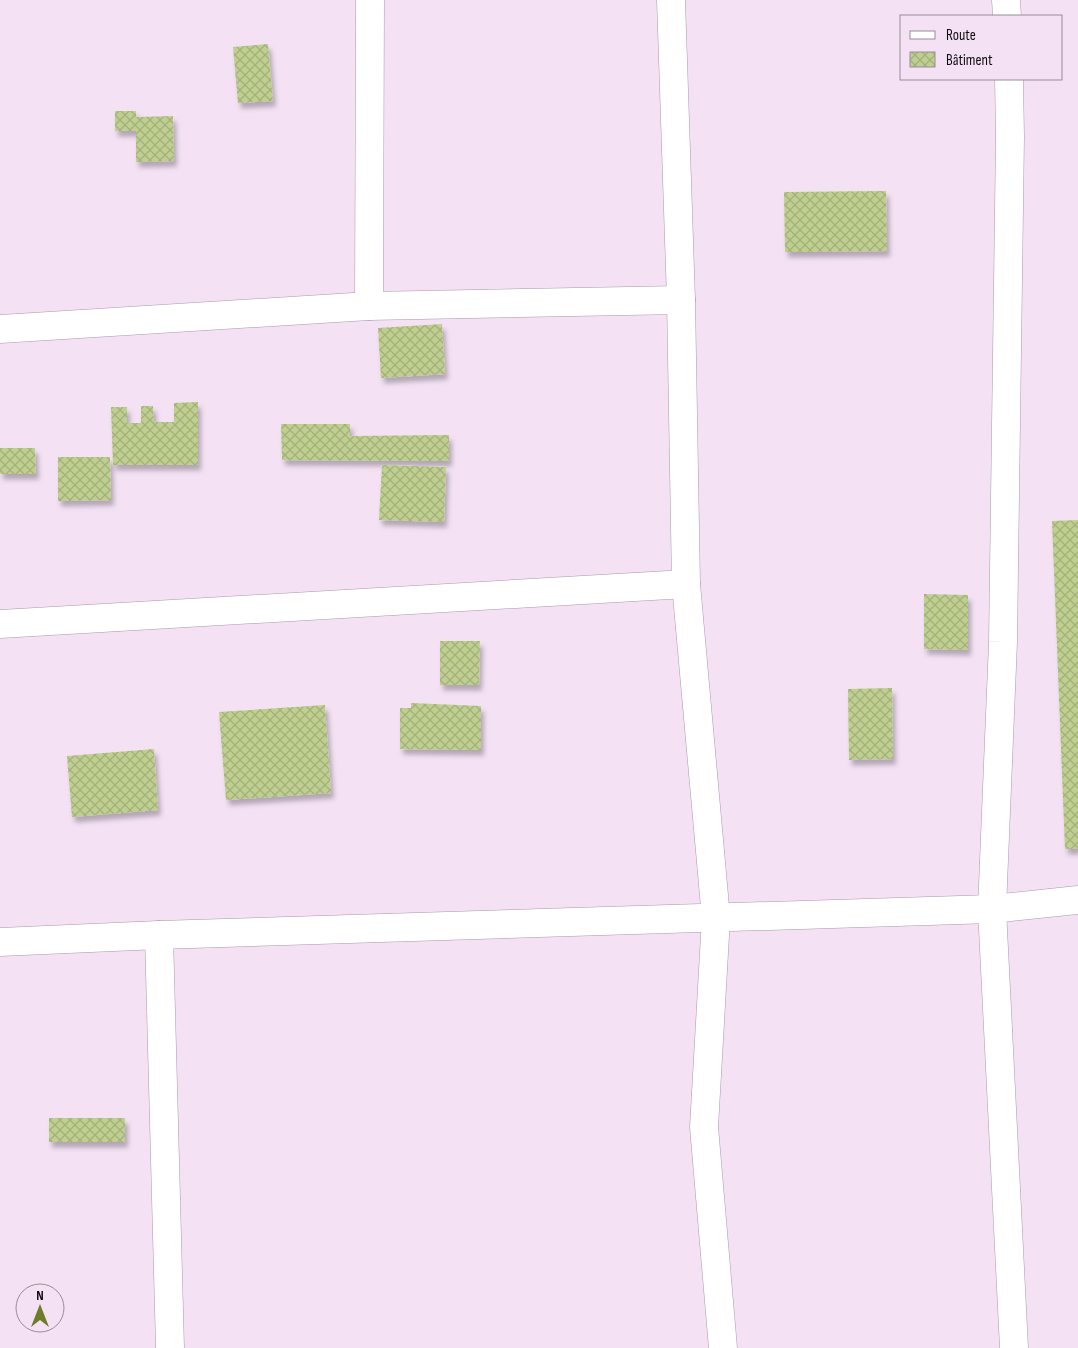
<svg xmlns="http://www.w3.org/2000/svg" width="1078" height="1348" font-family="'Sofia Sans Condensed',sans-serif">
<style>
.building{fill:url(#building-cross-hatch);filter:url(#shadow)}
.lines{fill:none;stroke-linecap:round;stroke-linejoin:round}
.minor-casing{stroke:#a9a;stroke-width:29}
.minor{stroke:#fff;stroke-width:28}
</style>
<defs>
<pattern id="building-cross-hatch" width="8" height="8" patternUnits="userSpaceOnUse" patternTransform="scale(1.25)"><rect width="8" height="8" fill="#bfcf8f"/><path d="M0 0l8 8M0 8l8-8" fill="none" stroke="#a3b07a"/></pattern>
<filter id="shadow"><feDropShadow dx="3" dy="5.5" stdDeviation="2.5" flood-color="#0004"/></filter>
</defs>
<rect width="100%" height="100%" fill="#f4e2f4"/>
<g class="building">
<path d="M268 44 273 101 238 103 233 47Z"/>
<path d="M115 111H136V117L173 116 174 161 136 162V131H115Z"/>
<path d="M886 191 887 251 785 252 784 192Z"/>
<path d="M442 324 445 374 381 378 378 328Z"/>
<path d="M198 402V465H113L111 407H127V423H141V406H153L154 422H174V403Z"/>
<path d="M281 424H350V436L449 435V461L282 460Z"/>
<path d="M0 448H35L36 474H0Z"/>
<path d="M58 457H110L111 500 58 501Z"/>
<path d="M382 465 446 467 444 522 379 520Z"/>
<path d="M1078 520V849H1065L1052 521Z"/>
<path d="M924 594 968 595V650L924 649Z"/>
<path d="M440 641H480L479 685H440Z"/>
<path d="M892 688 893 759 849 760 848 689Z"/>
<path d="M411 703 481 706V750L400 749V708H411Z"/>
<path d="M325 705 331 793 226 800 219 712Z"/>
<path d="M154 749 158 810 72 817 67 756Z"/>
<rect x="49" y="1118" width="76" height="24"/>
</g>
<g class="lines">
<defs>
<g id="minor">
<path d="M671 0 681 300 686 584 716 918 704 1127 723 1348"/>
<path d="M1006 0 1007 16"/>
<path d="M1009 79 1010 137 1003 642 992 909 1014 1348"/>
<path d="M369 306 370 0"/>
<path d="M0 329 369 306 681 300"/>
<path d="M0 624 686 584"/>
<path d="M159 935 170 1348"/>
<path d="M0 942 159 935 992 909 1078 900"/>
</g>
</defs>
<use href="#minor" class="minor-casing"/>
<use href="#minor" class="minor"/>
</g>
<rect x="900" y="15" width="162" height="65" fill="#f4e2f4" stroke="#988c99"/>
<rect x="910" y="31" width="25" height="8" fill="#ffffff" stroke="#988c99"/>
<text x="946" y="40" font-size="15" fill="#0f0a10">Route</text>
<rect x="910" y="52" width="25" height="15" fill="url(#building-cross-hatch)" stroke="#988c99"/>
<text x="946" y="65" font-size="15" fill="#0f0a10">Bâtiment</text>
<g transform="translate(40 1308)"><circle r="24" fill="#f4e2f4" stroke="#988c99"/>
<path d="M0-4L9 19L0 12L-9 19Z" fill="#6c7c2a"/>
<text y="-8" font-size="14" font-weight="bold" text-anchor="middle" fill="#0f0a10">N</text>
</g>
</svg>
